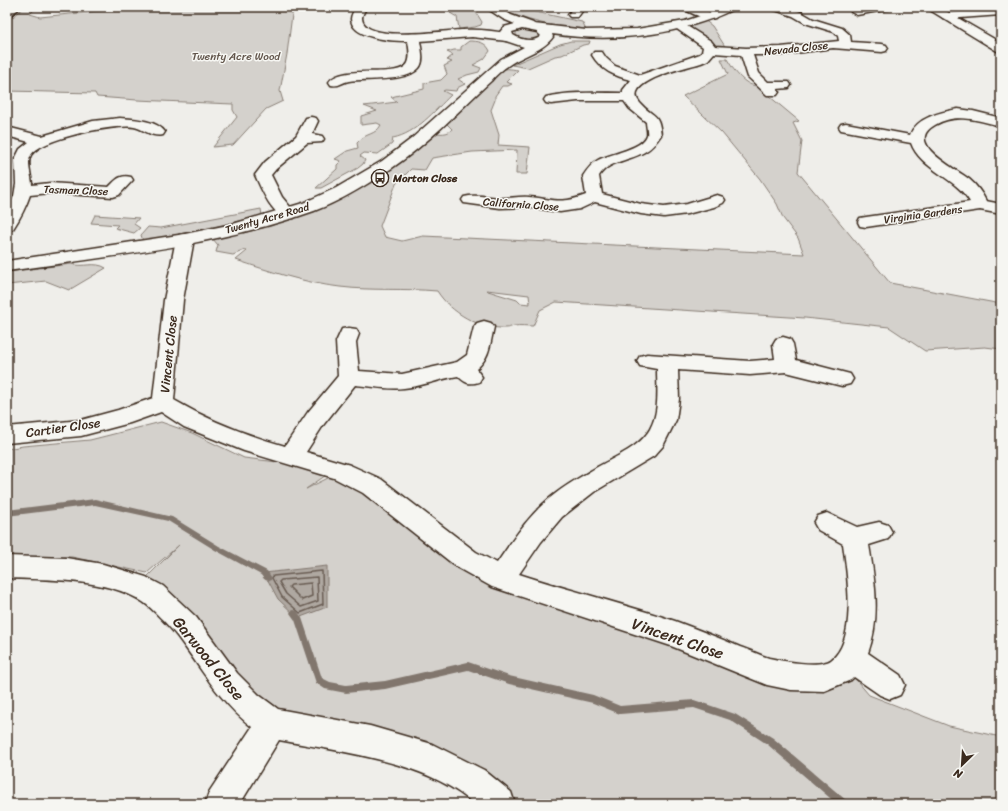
<svg xmlns="http://www.w3.org/2000/svg" width="1008" height="811" font-family="Sriracha,sans-serif">
<style>
.green{fill:#d4d1cc;stroke:#887e75;fill-rule:evenodd}
.water{fill:#afa8a1;stroke:#81766d}
.lines{fill:none;stroke-linecap:round;stroke-linejoin:round}
.shore{stroke:#695c52;stroke-width:1.5}
.stream{fill:#81766d;fill-rule:evenodd}
.minor-casing{stroke:#3b2a1e;stroke-width:3}
.tertiary-casing{stroke:#3b2a1e;stroke-width:3}
.primary-casing{stroke:#3b2a1e;stroke-width:3}
.minor{fill:#f6f6f2;fill-rule:evenodd}
.tertiary{fill:#f6f6f2;fill-rule:evenodd}
.primary{fill:#f6f6f2;fill-rule:evenodd}
.labels{text-anchor:middle;stroke-width:3;stroke-linejoin:round;paint-order:stroke}
.far-street-label{font-size:11px;fill:#3b2a1e;stroke:#f6f6f2}
.far-park-label{font-size:11px;fill:#61544a;stroke:#f6f6f2}
.far-poi-label{font-size:11px;font-weight:bold;fill:#3b2a1e;stroke:#f6f6f2;text-anchor:start}
.street-label{font-size:13px;fill:#3b2a1e;stroke:#f6f6f2}
.near-street-label{font-size:16px;fill:#3b2a1e;stroke:#f6f6f2}
</style>
<rect width="100%" height="100%" fill="#efeeea"/>
<filter id="ink" filterUnits="userSpaceOnUse"><feTurbulence type="fractalNoise" baseFrequency=".025" numOctaves="2"/><feDisplacementMap in="SourceGraphic" scale="8" xChannelSelector="R" yChannelSelector="G"/><feConvolveMatrix kernelMatrix="1 2 1 2 8 2 1 2 1" color-interpolation-filters="sRGB"/></filter>
<g filter="url(#ink)">
<g class="green">
<path d="M25 7H37L30 14 40 17 138 7H293L287 54 280 91 283 101 266 109 233 145 213 147 237 117 233 110V104L137 100 97 97 95 93 7 91V22Z"/>
<path d="M460 7H475L477 14 482 22 481 25 475 27 459 29 457 17 450 13 459 10Z"/>
<path d="M499 7H519L522 12 531 11 582 22 586 30C566 30 515 19 499 7Z"/>
<path d="M703 19 712 26 728 51 709 49 678 25Z"/>
<path d="M524 29 534 30 540 35 538 40H524L516 37V31Z"/>
<path d="M469 41C478 41 486 42 490 51L484 59 473 65 481 68 479 72 467 75 458 79 465 84 457 88 456 91 445 90 443 91 451 95C434 111 417 133 393 138L392 144 378 154 364 153 360 156 365 160 363 164 358 168 321 188H316L337 169V165L341 161 335 159 347 151 358 148 357 143C366 132 375 136 381 125L377 123 361 125V116L377 111 364 106 397 102 391 97 424 89V83L441 80 447 74 444 66 452 62 447 60 453 55 447 52 454 50H461V47Z"/>
<path d="M571 41H590L589 44 583 45 562 55 555 56 528 68 512 65 560 44Z"/>
<path d="M721 59H727C733 69 743 85 757 86L799 121 793 123 802 141 798 172 890 283 1001 304V349L985 347 925 351 889 327 805 318 556 302 540 310 533 326C527 326 520 325 514 326 511 327 508 328 505 328 479 329 451 313 437 291 404 288 372 291 340 287 305 283 269 271 236 260L247 251 245 250 233 255 216 252 218 245 212 238 237 231 243 233 271 226 356 189 433 133C440 133 448 135 452 129L446 123 492 76 498 74V72C504 67 511 69 518 70L506 82 512 84 508 86H502L495 96V100L491 110 499 135 498 145 530 147 527 174H516L517 150 472 152 432 158 425 170 411 169 396 184 380 226 385 237 402 241 423 236 804 254 798 238 783 218 777 204 760 179 722 133 683 96 728 74ZM487 290 529 295 530 304 520 303 517 300 488 291Z"/>
<path d="M261 209 262 216 181 234 143 241 141 235 148 227 161 228Z"/>
<path d="M95 215 139 218 134 224 140 228 134 233 115 228 118 225 91 223Z"/>
<path d="M71 264C83 268 95 261 106 268L69 290 46 281 7 285V272Z"/>
<path d="M161 422 192 433 244 458 335 469 306 489 342 471 500 577 674 640 853 676 869 695 949 726 1001 737V804H499L432 760 272 723 140 584 179 545 147 573 72 557H7V449L23 446 90 440Z"/>
</g>
<path class="water" d="M327 566V607L298 618 278 599 264 573Z"/>
<g class="lines">
<g class="shore">
<path d="M322 571 323 604 300 613 282 597 272 578 273 576Z"/>
<path d="M317 577 318 601 301 607 286 594 279 582 281 580Z"/>
<path d="M311 583 312 596 302 600 289 587 291 585Z"/>
</g>
<g class="stream">
<path d="M95 499 172 517 219 546 267 571 272 578 271 580C266 582 264 579 261 575L215 550 168 521 95 505 7 516V510Z"/>
<path d="M294 610 297 611 302 618 322 678 330 682 346 685 385 681 468 662 509 676 593 695 620 706 694 700 735 714 773 738 847 801 848 804H837L767 744 730 720 694 708 620 714 593 703 509 684 468 670 385 689 346 693 325 689 316 683 295 620 290 613 291 611Z"/>
</g>
<defs>
<g id="minor">
<path d="M355 7H367C365 10 362 15 362 18 363 44 446 30 463 30 479 29 495 31 511 34L513 37 511 40 507 41 472 37 420 41C421 49 425 61 419 68 406 83 366 78 349 81 342 82 339 87 331 85L329 82C342 63 400 80 408 63 411 57 409 48 408 41 393 41 352 39 351 19 351 15 354 11 355 7Z"/>
<path d="M573 7H585L578 17H570L568 15Z"/>
<path d="M684 7H697L715 14 717 16 715 18C706 21 694 14 685 10Z"/>
<path d="M770 7H787L801 12 813 19 842 28 850 35 851 42 882 44 886 45 888 48 886 51 882 52 833 48 781 55H753L759 73 768 82H789L791 85 789 88 777 89 779 92 777 95H767L748 77 741 55 714 53 708 60 701 63C689 67 620 81 640 103 653 118 659 111 661 135 657 141 653 147 646 151 631 161 609 160 599 176L602 194 641 204 664 207 687 204 717 195 723 197 725 200 723 203 714 207 687 214 664 217 641 214 595 202 580 209 560 212 528 207 500 208 464 203 462 200 464 197C475 194 487 197 498 198 508 199 518 196 529 197 555 199 558 205 586 195L583 176C587 170 591 164 598 160 609 154 643 149 647 135 648 132 646 126 646 122L629 108 624 101H578L551 104 546 103 544 100 546 97C571 91 598 93 623 93V90L631 80C614 76 601 70 592 55L594 52H602L606 58 615 66 640 75 700 54 702 52 703 47 674 27 672 25 674 23H682L711 41 715 46 746 48 781 47 839 41 838 36 834 32 805 23 793 16 772 9Z"/>
<path d="M866 7H891L889 9 857 15 851 12 853 10Z"/>
<path d="M1001 9V15L947 19 943 18 941 16 943 14 947 13Z"/>
<path d="M958 109 973 111 1001 118V126C979 121 957 112 935 125 903 143 955 168 969 179 976 185 982 193 986 201L1001 204V214L980 210 866 227 860 226 858 222 860 218 866 217 970 202C957 178 920 169 911 143L841 130 839 127 841 124 846 123 910 135C917 117 941 112 958 109Z"/>
<path d="M311 117 316 118 318 121 312 134 322 136 324 139 322 142 307 143 276 169 271 175 282 197 296 214 294 218C274 222 262 190 255 175L265 162 296 136 306 118Z"/>
<path d="M120 118C134 119 157 120 165 132L163 135C152 138 144 129 134 127 114 124 42 138 31 155 26 163 32 176 32 185L50 183 109 187C116 180 120 174 131 177L133 180 119 195 113 197 50 193 30 195C26 207 20 218 13 229L7 230V211L14 196 16 184 15 159 20 149 29 142 7 136V127L42 136 93 121Z"/>
<path d="M185 234 191 235 194 239 183 300 174 400C210 421 246 435 285 446L308 412 338 376 336 342 342 329 349 328 356 329 359 334 356 342 359 371 402 374 457 362 467 355 474 327 477 323 484 321 491 323 494 327C490 344 490 358 476 369L482 377 479 382C469 385 465 383 458 376 440 379 423 386 404 388 388 390 370 386 355 385L324 424 306 452 350 465 381 479 476 552 497 563C514 538 531 512 555 494 569 483 584 475 599 466 617 456 640 447 650 429 660 411 657 388 657 369L640 366 637 361 640 356 647 354 750 361 775 359 773 344 776 339 783 337 790 339 793 344 796 360 850 374 853 379 850 384 842 386 786 372 750 375 678 370 679 399 676 420 663 446 654 456 594 492 562 517 541 542 519 574C571 591 624 604 675 621 697 629 719 638 740 647 750 650 759 655 769 658 782 661 820 668 831 660 858 640 847 573 843 544L818 530 814 523 818 516 827 513 857 527 879 522 888 525 892 532 888 539 869 545C875 581 881 618 868 653L900 675 905 685 900 695 890 699 880 695 854 677 851 680 824 691 791 690 767 685 671 646 492 587 458 568 363 493 334 478 244 451 184 427 161 412 130 423 81 436 7 443V427L81 420 118 410 153 398 164 300 176 239 179 235Z"/>
<path d="M7 556 66 558 103 564 146 577 163 586 196 617 237 673 259 695 278 709 370 726 432 744 484 770 511 792 515 804H474C427 761 341 752 279 740L240 804H205L209 792 252 727C218 700 202 669 177 636 170 627 152 608 143 602 108 578 48 580 7 578Z"/>
</g>
<g id="tertiary">
<path d="M485 7H499L511 15 533 23 534 24 586 30 637 29 685 21 706 14 721 7H736L734 9C679 36 613 43 552 34L553 37C543 51 523 55 509 65 503 69 496 75 491 81 459 110 428 144 392 168 368 184 341 201 314 211 215 246 110 256 7 271V261L185 234 233 224 303 203 336 188 382 161 411 139 501 59 524 47 503 40 500 32 504 27 515 24 503 19ZM522 29 537 32 541 36C533 43 521 40 513 35L512 32Z"/>
<path d="M925 7H939L1001 43V52L997 51Z"/>
</g>
<path id="primary" d="M8 7H21L11 15 7 16Z"/>
</defs>
<use href="#minor" class="minor-casing"/>
<use href="#tertiary" class="tertiary-casing"/>
<use href="#primary" class="primary-casing"/>
<use href="#minor" class="minor"/>
<use href="#tertiary" class="tertiary"/>
<use href="#primary" class="primary"/>
</g>
</g>
<defs>
<symbol id="bus-ring" viewBox="-11 -11 22 22"><circle r="9.5" fill="#f6f6f2" stroke="#3b2a1e" stroke-width="1.5"/><path d="M-5-6H5V4H4V6H2V4H-2V6H-4V4H-5ZM-3.5-4V0h7V-4ZM-3.5 1.2v1.5H-2V1.2ZM2 1.2v1.5H3.5V1.2Z" fill="#3b2a1e"/></symbol>
</defs>
<g fill-rule="evenodd">
<use href="#bus-ring" x="370" y="168" width="20" height="20"/>
</g>
<g class="labels">
<g class="far-street-label">
<text transform="translate(796 48) rotate(-6)" y="4">Nevada Close</text>
<text transform="translate(76 190) rotate(2)" y="4">Tasman Close</text>
<text transform="translate(521 204) rotate(4)" y="4">California Close</text>
<text transform="translate(923 214) rotate(-8)" y="4">Virginia Gardens</text>
<text transform="translate(267 218) rotate(-16)" y="4">Twenty Acre Road</text>
</g>
<g class="far-park-label">
<text x="236" y="60">Twenty Acre Wood</text>
</g>
<g class="far-poi-label">
<text x="393" y="182">Morton Close</text>
</g>
<g class="street-label">
<text transform="translate(168 354) rotate(-84)" y="5">Vincent Close</text>
<text transform="translate(63 427) rotate(-8)" y="5">Cartier Close</text>
</g>
<g class="near-street-label">
<text transform="translate(678 638) rotate(19)" y="6">Vincent Close</text>
<text transform="translate(209 658) rotate(51)" y="6">Garwood Close</text>
</g>
</g>
<rect width="1008" height="811" fill="none" stroke="#f6f6f2" stroke-width="24"/>
<rect x="12" y="12" width="984" height="787" fill="none" stroke="#3b2a1e" stroke-width="1.5" filter="url(#ink)"/>
<g transform="translate(962 765) rotate(205)" stroke="#f6f6f2" stroke-width="3" paint-order="stroke">
<path d="M0-3L7 15L0 10L-7 15Z" fill="#3b2a1e"/>
<text y="-6" font-size="11" font-weight="bold" text-anchor="middle" fill="#3b2a1e">N</text>
</g>
</svg>
